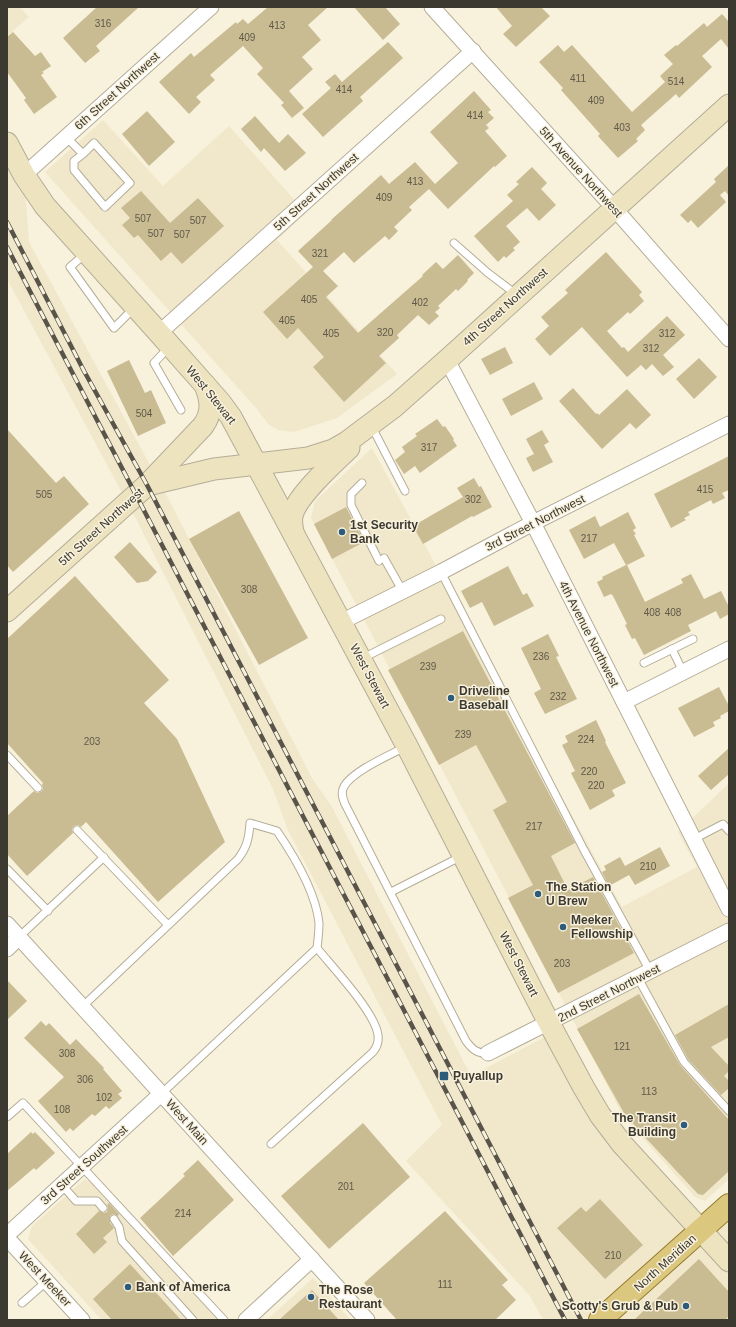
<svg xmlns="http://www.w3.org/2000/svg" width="736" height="1327" font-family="Arial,sans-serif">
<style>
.built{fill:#f1e8cb}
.building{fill:#c9bb92}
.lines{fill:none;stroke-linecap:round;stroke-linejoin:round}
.lane-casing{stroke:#b4ad98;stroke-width:9}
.street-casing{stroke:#b4ad98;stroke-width:17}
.secondary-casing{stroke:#b4ad98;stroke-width:23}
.primary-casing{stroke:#957d2c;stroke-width:24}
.lane{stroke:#fff;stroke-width:7}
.street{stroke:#fff;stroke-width:15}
.secondary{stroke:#eee3bf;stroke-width:21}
.primary{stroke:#dcc77f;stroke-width:22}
.rail-casing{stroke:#58544a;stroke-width:4.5}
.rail{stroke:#f8f1dc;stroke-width:3;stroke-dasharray:9;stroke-linecap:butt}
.poi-dot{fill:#2d5b7a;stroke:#f8f1dc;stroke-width:1.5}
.labels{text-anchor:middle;stroke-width:3;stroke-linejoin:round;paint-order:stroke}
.number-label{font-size:10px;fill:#5f5a49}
.street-label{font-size:12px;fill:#3c3931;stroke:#f8f1dc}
.poi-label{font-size:12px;font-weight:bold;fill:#3c3931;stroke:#f8f1dc;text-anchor:start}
</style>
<rect width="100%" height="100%" fill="#f8f1dc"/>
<g class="built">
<path d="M7 7H20L29 17 7 36Z"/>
<path d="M103 120 163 186 229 126 306 213 277 240 397 374 337 418 294 432 279 430 269 425 256 408 45 172Z"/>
<path d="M7 143 24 175 29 242 169 500 312 778 332 807 471 1076 554 1032 584 1088 701 1230 729 1205V1320H543L530 1296 406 1161 442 1125 288 830 273 789 134 515 7 279Z"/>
<path d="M372 448 622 907 697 867 678 832 729 783V1179L705 1201 695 1197 623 1116 311 518 315 501Z"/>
<path d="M85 1179 94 1184 219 1320H102L28 1239 32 1226Z"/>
<path d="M313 1278 351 1320H267Z"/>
</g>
<g class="building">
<path d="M97 7H139L96 46 100 51 85 63 63 38Z"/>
<path d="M268 7H328L308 25 321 40 302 57 313 69 289 91 304 108 292 118 281 105 284 103 257 74 263 68 243 46 210 75 215 80 196 97 201 102 189 114 159 82 191 53 194 57 236 22 237 24 243 19 248 24Z"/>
<path d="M354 7H385L400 24 383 40Z"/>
<path d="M496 7H541L550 16 516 47 503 34 512 26Z"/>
<path d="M722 14 729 22V49L721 39 702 56 712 67 679 98 676 94 641 125 645 130 636 139 638 141 618 158 598 136 600 134 561 90 563 88 539 62 558 45 564 52 572 45 632 112 665 82 660 76 673 64 664 55 676 45 677 46 704 23 707 27Z"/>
<path d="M13 32 35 56 41 52 51 66 42 72 44 73 41 75 57 97 34 114 24 100 26 98 7 72V37Z"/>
<path d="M388 42 403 58 360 97 363 101 323 137 302 114 331 88 325 82 335 74 342 82Z"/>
<path d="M474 91 491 110 488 112 494 118 486 125 489 128 485 131 507 156 495 167 494 166 448 209 429 189 409 207 412 210 394 227 398 231 389 240 385 236 354 263 344 252 323 271 338 286 326 297 358 333 423 276 422 275 436 262 443 269 458 255 474 273 467 280 468 281 458 291 456 289 438 306 440 308 435 312 439 316 429 325 418 315 397 335 399 338 379 356 386 363 344 402 313 367 324 357 298 328 287 339 263 312 313 267 298 251 332 220H331L381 175 389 184 415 162 435 184 458 163 430 132Z"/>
<path d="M147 111 175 142 149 166 122 134Z"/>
<path d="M255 116 279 143 288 134 306 153 285 171 264 148 261 152 241 129Z"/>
<path d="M729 165V196L725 191 720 195 726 202 698 228 691 220 688 223 680 215 716 182 714 179Z"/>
<path d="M532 167 547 183 541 189 556 205 539 221 527 208 506 226 520 242 513 248 515 250 506 258 504 256 498 262 474 236 513 201 507 195 519 184 516 182Z"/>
<path d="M141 191 170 223 198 198 224 226 182 264 171 252 161 261 138 235 134 238 122 225 130 218 121 208Z"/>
<path d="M606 252 642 292 639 295 644 301 630 314 628 312 607 331 622 348 624 347 628 352 667 316 685 335 663 355 674 367 663 376 652 364 646 370 641 365 627 377 582 327 550 356 535 339 549 326 541 317 568 293 565 290Z"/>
<path d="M505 347 513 363 490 375 481 359Z"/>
<path d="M699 358 717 377 694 399 676 379Z"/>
<path d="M129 360 145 393 151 390 166 423 138 436 107 371Z"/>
<path d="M534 382 543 399 511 416 502 399Z"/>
<path d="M573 388 596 414 597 413 599 415 627 389 651 415 636 429 630 423 602 449 559 401Z"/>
<path d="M437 419 443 427 445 426 454 439 453 440 457 446 420 473 415 466 404 474 395 460 405 452 402 447 417 436 415 434Z"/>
<path d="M7 429 56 483 64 476 89 504 13 572 7 565Z"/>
<path d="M542 430 549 442 544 445 553 462 533 472 526 458 534 454 526 439Z"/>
<path d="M729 456V490L722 493 725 498 713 504 711 500 688 512 690 515 684 518 686 520 671 528 654 494Z"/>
<path d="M474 478 479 487 481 486 492 507 473 517 472 516 423 544 413 526 463 497 457 488Z"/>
<path d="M346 507 364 542 332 559 314 524Z"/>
<path d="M239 511 308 638 259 665 189 539Z"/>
<path d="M628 512 636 528 633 530 636 534 634 535 645 556 627 565 645 602 683 583 681 579 691 574 704 599 721 591 729 607V614L720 619 716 611 688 625 691 631 644 655 635 638 632 639 625 625 627 624 613 596 611 594 604 597 597 582 603 579 602 577 626 565 614 543 584 559 569 530 595 516 600 527Z"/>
<path d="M130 542 157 572 148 581 137 583 114 557Z"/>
<path d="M508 566 523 595 527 593 534 606 494 626 482 602 470 608 461 591Z"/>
<path d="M75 576 169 680 144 703 177 739 225 842 158 902 86 822 81 827 78 825 74 826 72 829 73 833 27 876 7 854V816L34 791 37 793 41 792 43 789 42 785 43 783 7 743V639Z"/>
<path d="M463 631 575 843 551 856 568 890 593 877 634 953 558 993 508 898 533 885 493 810 507 802 476 745 439 765 388 670Z"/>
<path d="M548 634 559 656 556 657 577 699 545 714 534 693 541 689 521 648Z"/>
<path d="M719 687 729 706V711L720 716 721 718 713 722 715 726 694 737 678 708Z"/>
<path d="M596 720 606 741 605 742 626 783 612 790 615 796 590 810 571 773 575 771 562 745 568 742 565 736Z"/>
<path d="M729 748V774L711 790 698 776Z"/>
<path d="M660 847 670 866 635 885 629 875 609 886 602 872 606 870 604 866 620 857 625 866Z"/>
<path d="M7 980 27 1001 7 1020Z"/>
<path d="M639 994 680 1065 729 1120V1171L703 1195 698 1194 643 1135 624 1113 577 1029Z"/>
<path d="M729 1004V1037L711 1047 729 1066V1071L724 1076 729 1081V1088L721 1095 688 1059 675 1035Z"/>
<path d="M41 1021 46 1026 49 1023 70 1045 76 1039 104 1068 103 1069 122 1091 118 1094 122 1098 109 1109 106 1106 95 1116 92 1114 73 1131 70 1128 66 1132 38 1101 64 1077 24 1038Z"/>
<path d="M363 1123 410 1177 329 1249 281 1196Z"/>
<path d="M31 1132 33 1134 35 1132 55 1153 36 1170 34 1168 7 1191V1154Z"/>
<path d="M198 1160 234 1200 173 1256 140 1218 185 1176 183 1174Z"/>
<path d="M600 1199 643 1245 605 1279 557 1228 581 1207 586 1212Z"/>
<path d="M109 1203 119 1214 118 1216 113 1214 110 1216V1223L114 1228 103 1238 107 1242 94 1254 76 1234 99 1211 104 1213 107 1212 108 1207 107 1205Z"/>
<path d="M445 1211 508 1280 502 1285 516 1300 495 1320H397L364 1283Z"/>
<path d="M699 1259 729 1292V1316L725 1320H634Z"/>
<path d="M130 1264 181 1320H112L93 1299Z"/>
<path d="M312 1290 339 1320H279Z"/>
</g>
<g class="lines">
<defs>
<g id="lane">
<path d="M66 137 83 154 94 143 130 183 105 207 74 170V161L83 154"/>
<path d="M454 243 488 273 517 295"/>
<path d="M85 254 70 267 114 328 134 308"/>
<path d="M169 347 154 363 181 410"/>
<path d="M372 427 405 491"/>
<path d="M362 483 351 494V505L379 561"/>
<path d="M384 558 402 590"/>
<path d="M441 572 584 850 650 971"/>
<path d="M672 649 683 672"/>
<path d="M363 658 441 619"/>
<path d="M644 663 693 639"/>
<path d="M405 747C390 755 348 773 343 789 341 794 343 799 345 804L466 1041C472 1049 477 1054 488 1053"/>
<path d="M7 755 38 788"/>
<path d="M77 830 168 925"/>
<path d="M694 839 723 824 729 831"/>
<path d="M7 869 48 911"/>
<path d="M391 892 462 856"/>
<path d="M19 937 104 857"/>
<path d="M638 978 684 1062 729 1111"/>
<path d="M82 1007 238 859C247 847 249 838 250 823L277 831C294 856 316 893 319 923 319 931 318 940 317 948L161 1094"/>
<path d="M7 1117 23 1103 224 1320"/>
<path d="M271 1144 373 1052C377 1047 379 1042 378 1035 375 1012 333 968 317 948"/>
<path d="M62 1185 76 1201H97L103 1208"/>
<path d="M114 1219 119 1227 122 1241 193 1320"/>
<path d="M22 1303 47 1281"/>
</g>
<g id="street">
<path d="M432 7 614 208 729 339"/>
<path d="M24 175 211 7"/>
<path d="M159 333 473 51"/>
<path d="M447 360 533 523 729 909"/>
<path d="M341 622 441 572 533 523 729 424"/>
<path d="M624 702 729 649"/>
<path d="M7 924 367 1320"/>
<path d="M7 949 19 937"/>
<path d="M488 1053 729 931"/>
<path d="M7 1235 161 1094"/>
<path d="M7 1238 82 1320"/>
<path d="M246 1320 312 1259"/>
</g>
<g id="secondary">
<path d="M7 143 24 175 45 206 159 333 220 402 231 417 407 746 549 1023 584 1088 600 1115 622 1144 729 1261"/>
<path d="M147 485 214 469 308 458 333 450 347 442 395 406 447 360 729 105"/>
<path d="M293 532C292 527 291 521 292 516 296 496 334 463 349 448"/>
<path d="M7 611 147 485 203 426C213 412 211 400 205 385"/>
</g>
<path id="primary" d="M600 1320 729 1205"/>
</defs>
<use href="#lane" class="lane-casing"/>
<use href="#street" class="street-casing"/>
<use href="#secondary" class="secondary-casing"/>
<use href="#primary" class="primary-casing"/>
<use href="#lane" class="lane"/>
<use href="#street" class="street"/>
<use href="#secondary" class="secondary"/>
<use href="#primary" class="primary"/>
<defs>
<g id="rail">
<path d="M7 222 84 371 147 485 581 1320"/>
<path d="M7 247 565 1320"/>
</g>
</defs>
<use href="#rail" class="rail-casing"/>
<use href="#rail" class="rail"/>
</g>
<g class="poi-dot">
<circle cx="342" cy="532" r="4"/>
<circle cx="451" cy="698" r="4"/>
<circle cx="538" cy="894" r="4"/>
<circle cx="563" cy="927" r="4"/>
<rect x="439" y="1071" width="10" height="10" rx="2"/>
<circle cx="684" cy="1125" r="4"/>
<circle cx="128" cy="1287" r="4"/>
<circle cx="311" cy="1297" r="4"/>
<circle cx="686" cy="1306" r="4"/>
</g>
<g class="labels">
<g class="number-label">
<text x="103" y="27">316</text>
<text x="277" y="29">413</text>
<text x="247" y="41">409</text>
<text x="578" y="82">411</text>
<text x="676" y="85">514</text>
<text x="344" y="93">414</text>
<text x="596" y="104">409</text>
<text x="475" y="119">414</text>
<text x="622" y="131">403</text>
<text x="415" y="185">413</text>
<text x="384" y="201">409</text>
<text x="143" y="222">507</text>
<text x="198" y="224">507</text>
<text x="156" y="237">507</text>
<text x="182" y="238">507</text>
<text x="320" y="257">321</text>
<text x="309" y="303">405</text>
<text x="420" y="306">402</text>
<text x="287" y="324">405</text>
<text x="385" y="336">320</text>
<text x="331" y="337">405</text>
<text x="667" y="337">312</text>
<text x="651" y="352">312</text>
<text x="144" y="417">504</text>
<text x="429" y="451">317</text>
<text x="705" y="493">415</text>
<text x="44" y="498">505</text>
<text x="473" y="503">302</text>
<text x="589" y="542">217</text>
<text x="249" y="593">308</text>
<text x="652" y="616">408</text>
<text x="673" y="616">408</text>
<text x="541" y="660">236</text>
<text x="428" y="670">239</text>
<text x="558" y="700">232</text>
<text x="463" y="738">239</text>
<text x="586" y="743">224</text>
<text x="92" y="745">203</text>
<text x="589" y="775">220</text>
<text x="596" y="789">220</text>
<text x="534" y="830">217</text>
<text x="648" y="870">210</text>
<text x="562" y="967">203</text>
<text x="622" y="1050">121</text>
<text x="67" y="1057">308</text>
<text x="85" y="1083">306</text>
<text x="649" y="1095">113</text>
<text x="104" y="1101">102</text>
<text x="62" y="1113">108</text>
<text x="346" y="1190">201</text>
<text x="183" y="1217">214</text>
<text x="613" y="1259">210</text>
<text x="445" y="1288">111</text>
</g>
<g class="street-label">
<text transform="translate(117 91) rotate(-42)" y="4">6th Street Northwest</text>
<text transform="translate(581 172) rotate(48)" y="4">5th Avenue Northwest</text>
<text transform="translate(316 192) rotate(-42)" y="4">5th Street Northwest</text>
<text transform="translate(505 307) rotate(-42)" y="4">4th Street Northwest</text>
<text transform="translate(211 395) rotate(51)" y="4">West Stewart</text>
<text transform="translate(535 523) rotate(-27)" y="4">3rd Street Northwest</text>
<text transform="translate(101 527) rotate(-42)" y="4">5th Street Northwest</text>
<text transform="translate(589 634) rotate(63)" y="4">4th Avenue Northwest</text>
<text transform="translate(370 676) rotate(62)" y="4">West Stewart</text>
<text transform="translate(519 964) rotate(63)" y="4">West Stewart</text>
<text transform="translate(609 993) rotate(-27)" y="4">2nd Street Northwest</text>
<text transform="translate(187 1122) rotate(48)" y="4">West Main</text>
<text transform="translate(84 1165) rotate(-42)" y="4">3rd Street Southwest</text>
<text transform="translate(665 1263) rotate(-42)" y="4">North Meridian</text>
<text transform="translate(45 1279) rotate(47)" y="4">West Meeker</text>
</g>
<g class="poi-label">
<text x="350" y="529">1st Security<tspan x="350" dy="14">Bank</tspan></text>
<text x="459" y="695">Driveline<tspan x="459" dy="14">Baseball</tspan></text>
<text x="546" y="891">The Station<tspan x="546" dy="14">U Brew</tspan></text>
<text x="571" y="924">Meeker<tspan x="571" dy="14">Fellowship</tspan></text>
<text x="453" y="1080">Puyallup</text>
<text x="676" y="1122" text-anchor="end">The Transit<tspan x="676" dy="14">Building</tspan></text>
<text x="136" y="1291">Bank of America</text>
<text x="319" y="1294">The Rose<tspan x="319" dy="14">Restaurant</tspan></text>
<text x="678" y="1310" text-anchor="end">Scotty's Grub &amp; Pub</text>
</g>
</g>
<rect width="736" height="1327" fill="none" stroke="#3c3931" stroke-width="16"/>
</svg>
